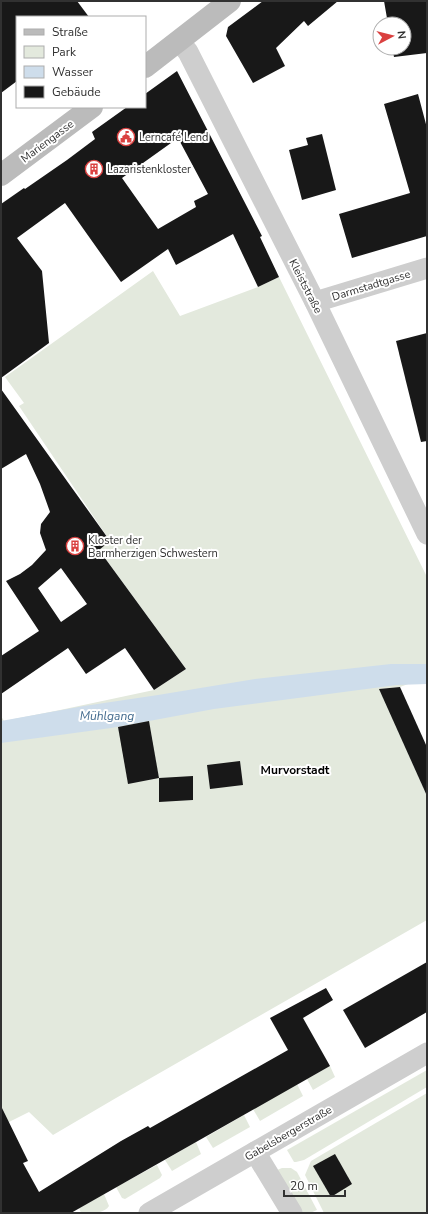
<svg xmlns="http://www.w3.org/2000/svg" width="428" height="1214" font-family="'Nunito Sans',sans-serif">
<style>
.green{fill:#e3e9dd}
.water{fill:#ceddeb}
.building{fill:#181818;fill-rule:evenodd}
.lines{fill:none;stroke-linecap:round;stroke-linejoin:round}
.street{stroke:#cecece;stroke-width:21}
.secondary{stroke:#bbb;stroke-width:22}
.labels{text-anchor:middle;stroke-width:4;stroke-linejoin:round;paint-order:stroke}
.poi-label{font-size:11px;fill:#313131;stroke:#fff;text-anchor:start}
.street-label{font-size:11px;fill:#313131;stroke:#fff}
.water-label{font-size:12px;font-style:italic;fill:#436b8e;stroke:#fff}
.neighbourhood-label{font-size:12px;font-weight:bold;fill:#000;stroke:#fff}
</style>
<rect width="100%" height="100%" fill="#fff"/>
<g class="green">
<path d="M153 271 180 316 258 287 279 277 427 577V677L400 687 380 689 427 796V920L116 1098 53 1135 29 1112 9 1122 1 1124V716L4 721 60 710 154 690 186 669 99 550 110 541 19 406 24 403 5 377Z"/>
<path d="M330 1066 335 1077 313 1090 307 1079Z"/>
<path d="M427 1070V1087L304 1160 296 1162H294L287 1150Z"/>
<path d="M297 1084 303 1096 260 1121 253 1109Z"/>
<path d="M427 1093V1213H324L305 1175 311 1161Z"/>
<path d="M244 1115 250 1127 213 1148 206 1137Z"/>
<path d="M196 1142 201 1154 172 1171 165 1160Z"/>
<path d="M157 1165 162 1175 160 1178 125 1199 122 1198 116 1187Z"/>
<path d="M282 1168H291L297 1172 317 1210 310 1213H301L277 1170Z"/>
<path d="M104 1194 109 1206C104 1214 91 1213 81 1213L79 1208Z"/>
</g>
<path class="water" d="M391 664H427V684L397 685 214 709 111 728 1 743V721L84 706 158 695 255 679Z"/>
<g class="building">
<path d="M1 1H77L89 17H17V81L1 93Z"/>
<path d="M263 1H338L308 26 304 21 276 48 285 66 253 83 226 36 228 27Z"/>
<path d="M384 1H427V53L394 57 392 48H404V24H388Z"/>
<path d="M177 71 262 236 260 237 279 277 258 287 233 234 176 265 168 249 121 282 65 203 17 238 42 271 49 343 1 378V204L24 188 25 189 67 160 95 139 92 132 127 107H145V94ZM178 138 208 194 194 201 196 207 158 229 122 178Z"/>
<path d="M418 94 427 128V236L352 258 339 214 410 193 384 104Z"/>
<path d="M322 134 336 190 302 200 289 150 308 145 306 138Z"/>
<path d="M427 333V441L421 442 396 341Z"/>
<path d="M1 389 110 541 99 550 186 669 154 690 125 648 86 674 68 648 1 694V656L39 631 6 581 20 574 32 565 46 550 40 533 41 524 50 512 40 484 26 454 1 469ZM61 568 87 604 61 622 38 588Z"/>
<path d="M400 687 427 747V796L379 689Z"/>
<path d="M149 721 159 778 128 784 118 727Z"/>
<path d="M240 761 243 785 210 789 207 765Z"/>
<path d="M193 776V800L159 802V778Z"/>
<path d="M427 962V1012L365 1048 343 1010Z"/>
<path d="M326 988 333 1000 303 1018 330 1066 71 1213H1V1106L28 1161 23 1163 39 1192 121 1141 148 1126 150 1128 288 1050 270 1018Z"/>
<path d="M335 1154 352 1184 331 1197 313 1166Z"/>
</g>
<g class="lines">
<g class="street">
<path d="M179 41 188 52 315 302 427 534"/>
<path d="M315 302 427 268"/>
<path d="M255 1152 292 1213"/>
<path d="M149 1213 427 1053"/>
</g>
<g class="secondary">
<path d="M145 67 230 1"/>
<path d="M1 175 92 107"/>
</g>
</g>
<defs>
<symbol id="civic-ring" viewBox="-11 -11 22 22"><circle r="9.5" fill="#fff" stroke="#da4140" stroke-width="1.5"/><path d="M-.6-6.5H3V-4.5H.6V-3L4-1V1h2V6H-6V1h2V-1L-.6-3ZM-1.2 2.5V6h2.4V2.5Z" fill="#da4140"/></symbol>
<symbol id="building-ring" viewBox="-11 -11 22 22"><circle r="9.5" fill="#fff" stroke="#da4140" stroke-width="1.5"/><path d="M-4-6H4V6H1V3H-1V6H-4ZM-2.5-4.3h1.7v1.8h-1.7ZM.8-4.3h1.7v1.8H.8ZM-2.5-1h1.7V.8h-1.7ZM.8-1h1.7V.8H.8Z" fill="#da4140"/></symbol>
</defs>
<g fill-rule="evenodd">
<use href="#civic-ring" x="116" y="127" width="20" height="20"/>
<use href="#building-ring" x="84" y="159" width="20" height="20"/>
<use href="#building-ring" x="65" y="536" width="20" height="20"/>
</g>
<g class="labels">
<g class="poi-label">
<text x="139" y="141">Lerncafé Lend</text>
<text x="107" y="173">Lazaristenkloster</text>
<text x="88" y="544">Kloster der<tspan x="88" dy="13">Barmherzigen Schwestern</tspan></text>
</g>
<g class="street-label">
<text transform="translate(47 141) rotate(-37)" y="4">Mariengasse</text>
<text transform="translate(371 285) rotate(-17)" y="4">Darmstadtgasse</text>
<text transform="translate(306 286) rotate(63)" y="4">Kleiststraße</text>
<text transform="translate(288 1133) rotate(-30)" y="4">Gabelsbergerstraße</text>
</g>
<g class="water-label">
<text x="107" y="720">Mühlgang</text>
</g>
<g class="neighbourhood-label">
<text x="295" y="774">Murvorstadt</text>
</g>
</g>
<rect width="428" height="1214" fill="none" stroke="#313131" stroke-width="4"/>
<rect x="16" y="16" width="130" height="92" fill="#ffffff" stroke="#adadad"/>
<rect x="24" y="29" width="20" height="6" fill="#bbbbbb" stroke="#adadad"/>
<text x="52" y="36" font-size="12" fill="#313131">Straße</text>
<rect x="24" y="46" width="20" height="12" fill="#e3e9dd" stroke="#adadad"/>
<text x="52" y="56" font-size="12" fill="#313131">Park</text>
<rect x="24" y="66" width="20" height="12" fill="#ceddeb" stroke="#adadad"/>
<text x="52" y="76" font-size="12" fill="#313131">Wasser</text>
<rect x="24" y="86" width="20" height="12" fill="#181818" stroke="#adadad"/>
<text x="52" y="96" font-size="12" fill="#313131">Gebäude</text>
<g transform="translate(392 36) rotate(83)"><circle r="19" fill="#ffffff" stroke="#adadad"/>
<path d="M0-3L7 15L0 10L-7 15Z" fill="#da4140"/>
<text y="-6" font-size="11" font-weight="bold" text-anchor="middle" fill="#313131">N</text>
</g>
<path d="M284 1190v6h61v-6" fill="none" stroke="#313131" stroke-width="2"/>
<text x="290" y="1190" font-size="12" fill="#313131" stroke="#ffffff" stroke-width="3" paint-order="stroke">20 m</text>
</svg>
